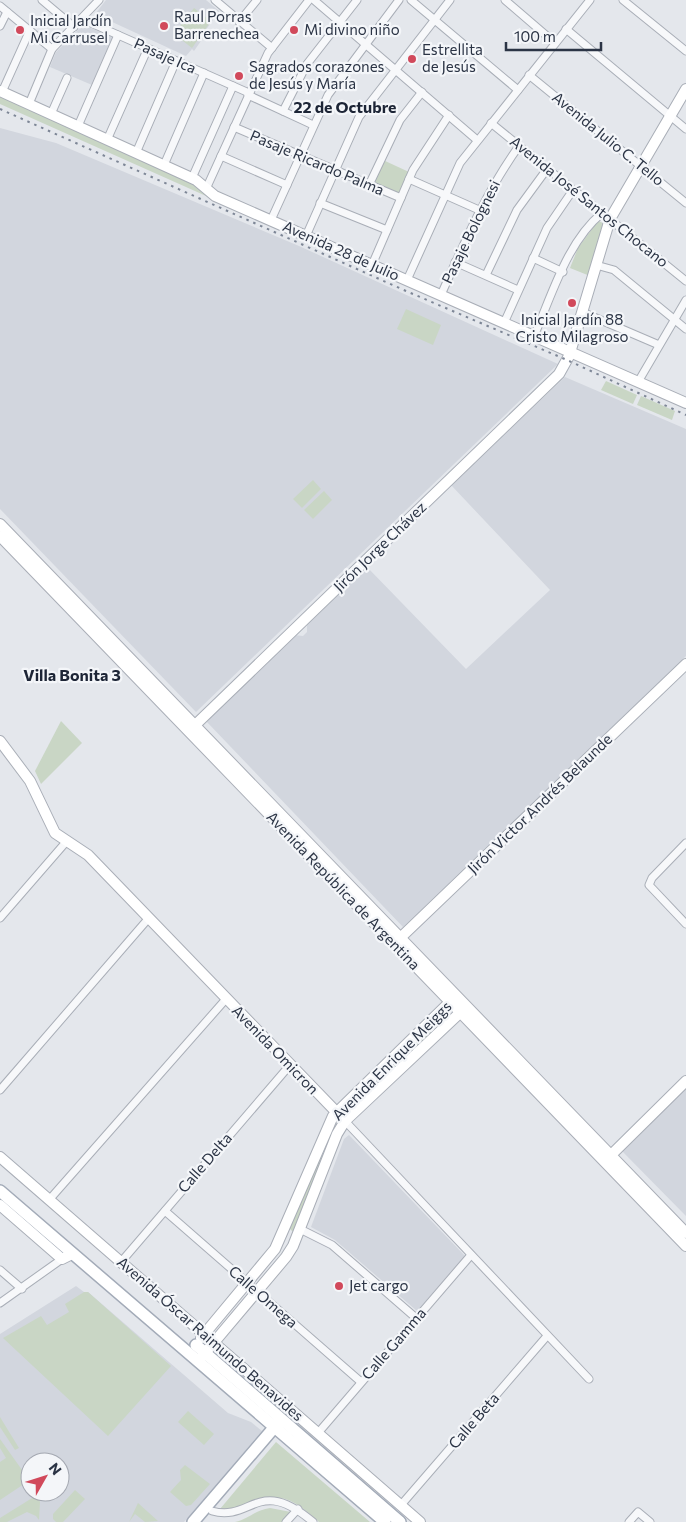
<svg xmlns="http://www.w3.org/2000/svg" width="686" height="1522" font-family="Commissioner,sans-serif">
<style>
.built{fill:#d2d6de;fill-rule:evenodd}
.green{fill:#c9d6c5}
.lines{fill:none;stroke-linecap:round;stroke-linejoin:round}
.street-casing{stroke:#a9aeb7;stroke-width:9}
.secondary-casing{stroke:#a9aeb7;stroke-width:12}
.primary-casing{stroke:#a3abb8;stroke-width:14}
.street{stroke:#f7f8fa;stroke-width:7}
.secondary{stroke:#fff;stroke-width:10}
.primary{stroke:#fff;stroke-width:11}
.rail{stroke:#7d8696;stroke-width:2;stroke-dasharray:2.5 5;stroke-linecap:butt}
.poi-dot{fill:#d1495b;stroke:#f4f6f9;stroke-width:2}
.labels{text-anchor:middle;stroke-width:4.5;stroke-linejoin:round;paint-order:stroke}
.poi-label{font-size:15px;fill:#2b3445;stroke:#f4f6f9;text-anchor:start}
.street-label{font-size:15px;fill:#2b3445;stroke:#f4f6f9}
.neighbourhood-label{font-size:16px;font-weight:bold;fill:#1d2536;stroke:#f4f6f9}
</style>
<rect width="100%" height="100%" fill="#e4e7ec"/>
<g class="built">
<path d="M106 0H206L219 11 201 37 203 38 194 51 192 49 186 56 97 15 96 13Z"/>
<path d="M83 25 113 37 92 85 50 67 56 52Z"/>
<path d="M0 128 56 143 299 246 558 364 196 712 0 509Z"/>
<path d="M565 377 686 429V656L403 927 206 721 294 635 303 636 307 632V625L367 567 466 669 550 590 451 485Z"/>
<path d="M686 1089V1216L622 1151Z"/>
<path d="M349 1135 465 1256 417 1311 335 1240 311 1227 344 1139Z"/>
<path d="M76 1286 84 1292H88L228 1413 251 1422 262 1431 184 1522H0V1334ZM30 1462H60V1492H30Z"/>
</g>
<g class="green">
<path d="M194 8 211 21 192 48 174 34Z"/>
<path d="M0 93 566 354 565 356 0 104Z"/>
<path d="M383 160 409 172 398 196 372 184Z"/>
<path d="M598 221 603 223 590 276 570 268 578 248Z"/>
<path d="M406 309 441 325 433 345 397 329Z"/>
<path d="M606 381 637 395 633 404 601 390Z"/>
<path d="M641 396 675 411 672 420 637 405Z"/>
<path d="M313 480 321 489 302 508 293 499Z"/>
<path d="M324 491 332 500 313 519 304 510Z"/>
<path d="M61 721 82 743 41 784 35 771Z"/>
<path d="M429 1029 433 1034 382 1082 380 1081V1077Z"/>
<path d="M321 1155 323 1156 293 1232 289 1228Z"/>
<path d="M84 1292H88L171 1366 108 1436 3 1338 41 1316 47 1325 69 1312 65 1304Z"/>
<path d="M188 1411 214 1434 204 1445 178 1422Z"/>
<path d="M0 1417 19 1448 15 1450 0 1427Z"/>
<path d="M0 1439 27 1477V1482L0 1500V1462L6 1458 0 1448Z"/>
<path d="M276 1442 370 1522H319C288 1494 273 1488 236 1514L220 1509Z"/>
<path d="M185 1465 210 1484 191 1505 186 1506 170 1492 181 1480 180 1470Z"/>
<path d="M75 1490 85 1499 63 1522H56L53 1519V1514Z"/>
<path d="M37 1495 40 1502 39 1520 36 1516 27 1512 7 1522H0V1518Z"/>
<path d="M138 1503 158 1521 145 1522 135 1514 129 1522Z"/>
<path d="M270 1508 291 1512 282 1522H235C249 1519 255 1510 270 1508Z"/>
</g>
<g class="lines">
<defs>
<g id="street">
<path d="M42 0 74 27"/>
<path d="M215 0 272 48"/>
<path d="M314 0 477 140"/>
<path d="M411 0 518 90"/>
<path d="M505 0 555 43"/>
<path d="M623 0 686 51"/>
<path d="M0 6 52 49"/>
<path d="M82 19 249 93"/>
<path d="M239 22 257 0"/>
<path d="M0 26 7 12"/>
<path d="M566 29 686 129"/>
<path d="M529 75 686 203"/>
<path d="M2 92 30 30"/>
<path d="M248 95 313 125"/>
<path d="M29 104 52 49 99 0"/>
<path d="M283 111 307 64 357 0"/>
<path d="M51 114 67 78"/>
<path d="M491 123 686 281"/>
<path d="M78 126 118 35"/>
<path d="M234 127 401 198"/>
<path d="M107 140 148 48"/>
<path d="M136 153 176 61"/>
<path d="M221 156 287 185"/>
<path d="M164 165 204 73"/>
<path d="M192 178 233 86"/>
<path d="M409 179 479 210"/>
<path d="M369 185 400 120 422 92"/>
<path d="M206 189 268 53 309 0"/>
<path d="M320 203 387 230"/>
<path d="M271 220 328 95 399 0"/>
<path d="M306 236 359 117 450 0"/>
<path d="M533 258 563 272"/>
<path d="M455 262 518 290"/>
<path d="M372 265 413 170 449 115"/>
<path d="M596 265 614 270 686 329"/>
<path d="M486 275 517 210 547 169"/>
<path d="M407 280 460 163 590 0"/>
<path d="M441 295C464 243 486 192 519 146"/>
<path d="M582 312 659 345"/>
<path d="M504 323 547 228 573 190"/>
<path d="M534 336C552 295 567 242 602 213"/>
<path d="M638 382 686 300"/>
<path d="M686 843 652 878 649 885 686 924"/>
<path d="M0 918 66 842"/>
<path d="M0 1090 148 919"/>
<path d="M345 1121 589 1379"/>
<path d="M49 1200 226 999"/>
<path d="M165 1211 361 1382"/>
<path d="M300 1229 332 1245 416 1318"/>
<path d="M121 1262 290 1065"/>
<path d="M0 1270 22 1289"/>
<path d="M0 1303 62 1259"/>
<path d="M318 1433 471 1255"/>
<path d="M401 1505 547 1336"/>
<path d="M212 1511C252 1522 258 1475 313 1522"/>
<path d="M286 1522 298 1509"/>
<path d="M629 1522 638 1512 650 1522"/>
</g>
<g id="secondary">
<path d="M0 91 196 180 215 196 686 403"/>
<path d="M0 524 686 1233"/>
<path d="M0 536 686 1246"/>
<path d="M190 730 559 374 569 356 610 219 686 89"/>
<path d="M0 741 30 781 55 833 88 855 345 1121"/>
<path d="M396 942 686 664"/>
<path d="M0 1157 420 1522"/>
<path d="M607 1159 686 1081"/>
<path d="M0 1205 62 1259 72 1254"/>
<path d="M201 1338 275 1249 333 1116 454 998"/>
<path d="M200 1359 286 1257 293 1246 337 1134 345 1121 464 1009"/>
</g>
<g id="primary">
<path d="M0 1191 385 1522"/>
<path d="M196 1345 400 1522"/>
<path d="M193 1522 278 1423"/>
</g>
</defs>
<use href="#street" class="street-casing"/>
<use href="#secondary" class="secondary-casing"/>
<use href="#primary" class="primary-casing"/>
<use href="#street" class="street"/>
<use href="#secondary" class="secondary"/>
<use href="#primary" class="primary"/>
<path class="rail" d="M0 109 406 291 567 360 686 415"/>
</g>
<g class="poi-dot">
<circle cx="164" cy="26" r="5"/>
<circle cx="20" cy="30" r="5"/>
<circle cx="294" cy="30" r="5"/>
<circle cx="412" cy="59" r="5"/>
<circle cx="239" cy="76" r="5"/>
<circle cx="572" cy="303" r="5"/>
<circle cx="339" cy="1286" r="5"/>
</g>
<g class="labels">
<g class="poi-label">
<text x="174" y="22">Raul Porras<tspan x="174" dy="17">Barrenechea</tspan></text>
<text x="30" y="26">Inicial Jardín<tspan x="30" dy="17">Mi Carrusel</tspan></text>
<text x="304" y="35">Mi divino niño</text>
<text x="422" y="55">Estrellita<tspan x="422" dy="17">de Jesús</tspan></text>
<text x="249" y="72">Sagrados corazones<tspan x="249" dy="17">de Jesús y María</tspan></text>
<text x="572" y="325" text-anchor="middle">Inicial Jardín 88<tspan x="572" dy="17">Cristo Milagroso</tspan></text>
<text x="349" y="1291">Jet cargo</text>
</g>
<g class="street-label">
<text transform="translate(165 56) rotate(24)" y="5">Pasaje Ica</text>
<text transform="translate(608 139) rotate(39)" y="5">Avenida Julio C. Tello</text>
<text transform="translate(317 163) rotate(23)" y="5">Pasaje Ricardo Palma</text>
<text transform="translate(589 202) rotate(39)" y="5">Avenida José Santos Chocano</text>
<text transform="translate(471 232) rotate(-64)" y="5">Pasaje Bolognesi</text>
<text transform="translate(341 251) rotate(24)" y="5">Avenida 28 de Julio</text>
<text transform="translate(380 547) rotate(-44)" y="5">Jirón Jorge Chávez</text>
<text transform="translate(540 804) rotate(-44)" y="5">Jirón Victor Andrés Belaunde</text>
<text transform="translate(343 891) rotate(46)" y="5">Avenida República de Argentina</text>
<text transform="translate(275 1050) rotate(46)" y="5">Avenida Omicron</text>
<text transform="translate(392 1061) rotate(-45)" y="5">Avenida Enrique Meiggs</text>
<text transform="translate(205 1163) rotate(-49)" y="5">Calle Delta</text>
<text transform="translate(263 1297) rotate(41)" y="5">Calle Omega</text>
<text transform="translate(210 1339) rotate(41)" y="5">Avenida Óscar Raimundo Benavides</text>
<text transform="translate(394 1344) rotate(-49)" y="5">Calle Gamma</text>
<text transform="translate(474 1421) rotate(-49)" y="5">Calle Beta</text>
</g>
<g class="neighbourhood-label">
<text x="345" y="113">22 de Octubre</text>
<text x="72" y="681">Villa Bonita 3</text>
</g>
</g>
<g transform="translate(45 1477) rotate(51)"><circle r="24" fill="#f4f6f9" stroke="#a4a8b1"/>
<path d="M0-4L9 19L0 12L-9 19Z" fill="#d1495b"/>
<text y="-8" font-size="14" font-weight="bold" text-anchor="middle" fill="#2b3445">N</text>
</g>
<path d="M506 42v8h95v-8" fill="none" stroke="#2b3445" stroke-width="2.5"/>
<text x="514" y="42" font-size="15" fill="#2b3445" stroke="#f4f6f9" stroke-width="4" paint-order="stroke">100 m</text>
</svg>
